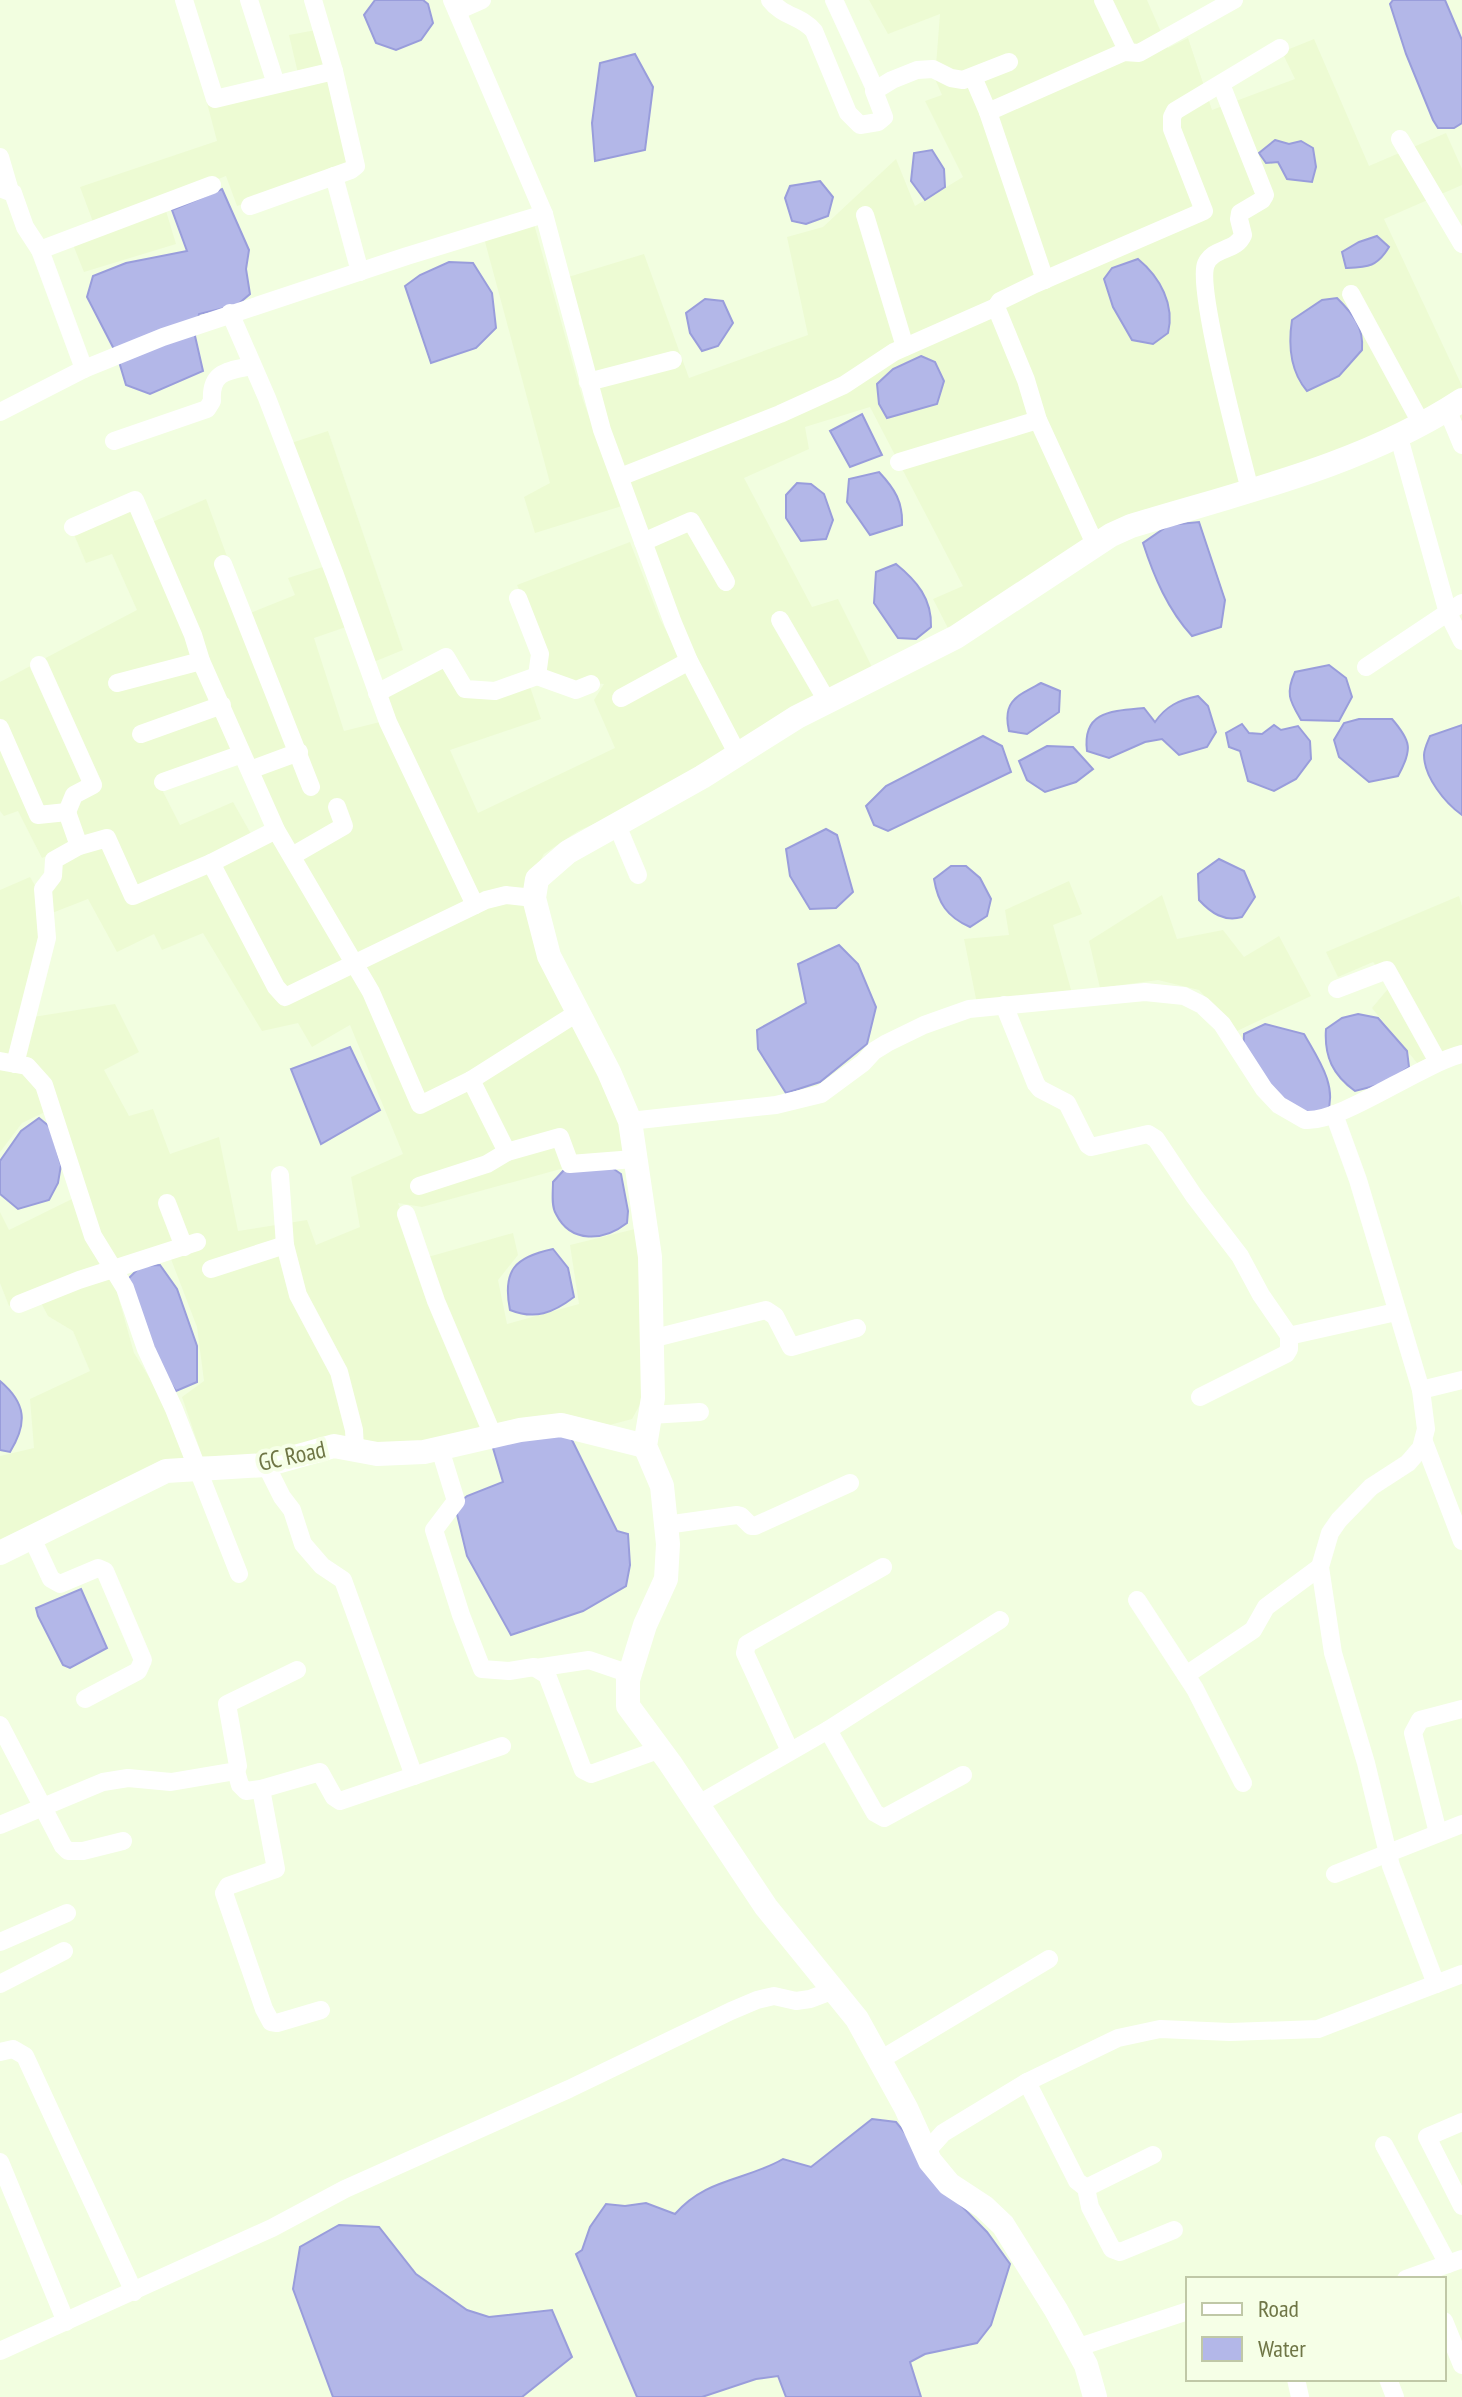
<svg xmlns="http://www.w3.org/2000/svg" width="1462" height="2397" font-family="'PT Sans Narrow',sans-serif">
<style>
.residential{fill:#edfbd3}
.water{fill:#b3b7e8;stroke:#999ddb;stroke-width:2}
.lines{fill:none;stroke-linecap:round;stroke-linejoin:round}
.street{stroke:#fff;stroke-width:18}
.secondary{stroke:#fff;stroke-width:24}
.labels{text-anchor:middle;stroke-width:8;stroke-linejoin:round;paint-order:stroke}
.street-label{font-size:24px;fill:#6f7646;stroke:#f6ffe7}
</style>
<rect width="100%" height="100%" fill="#f2fee0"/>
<g class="residential">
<path d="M869 0H1147L1168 48 1188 38 1212 110 1295 79 1282 52 1314 39 1369 166 1446 133 1462 169V185L1384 219 1462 386V398L1373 442 1109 526 952 636 933 599 963 586 870 407 805 427 809 449 744 478 812 607 838 599 874 671 741 744 673 611 628 494 565 278 644 254 689 378 808 335 787 237 823 227 896 159 915 206 963 177 925 101 942 95 935 79 940 14 888 34Z"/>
<path d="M316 30 352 169 237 206 226 176 163 201 176 244 84 272 72 242 96 230 80 187 217 141 207 103 300 82 289 35Z"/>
<path d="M534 224 583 400 622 506 535 533 524 497 550 483 484 238Z"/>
<path d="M328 431 403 650 371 663 285 445Z"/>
<path d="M206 499 248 614 295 595 288 578 326 566 346 627 314 638 344 731 380 722 381 692 445 659 465 693 528 681 541 719 450 750 478 813 615 748 594 700 604 684 574 681 543 673 547 651 517 585 630 542 660 619 730 752 698 778 578 831 544 854 525 888 355 954 280 830 150 523Z"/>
<path d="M133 503 237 751 157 780 180 825 233 802 255 841 136 893 108 832 80 838 73 808H40L0 718V682L137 610 112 554 86 563 73 532Z"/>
<path d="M0 740 35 820 62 816 70 846 42 858 18 811 4 816 0 811Z"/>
<path d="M275 834 351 967 473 910 526 898 622 1115 626 1151 422 1207 398 1203 485 1435 267 1458 202 1456 182 1397 204 1381 197 1327 166 1246 115 1261 94 1229 50 1086 21 1057 33 1017 115 1004 139 1052 104 1070 129 1116 153 1109 170 1154 219 1137 238 1231 307 1220 316 1245 360 1227 351 1177 403 1154 350 1025 312 1047 298 1023 262 1031 203 933 162 950 154 934 117 952 88 899 52 913 44 902 57 864 104 842 134 901Z"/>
<path d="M30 877 37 889 41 931 11 1055 0 1056V890Z"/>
<path d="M1069 881 1082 914 1053 925 1073 997 977 1004 964 939 1009 935 1005 910Z"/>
<path d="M1162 895 1177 939 1223 930 1244 957 1279 936 1311 996 1237 1031 1199 990 1158 980 1100 988 1089 941Z"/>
<path d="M1459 896 1462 906V1051L1418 1064 1372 1008 1393 983 1373 962 1338 977 1326 952Z"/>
<path d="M0 1067 22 1070 40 1088 45 1112 22 1123 0 1152Z"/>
<path d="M72 1199 87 1237 115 1285 134 1353 167 1406 186 1461 0 1545V1456L34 1448 30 1399 90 1371 73 1331 48 1316 35 1291 9 1306 0 1283V1212L9 1230Z"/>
<path d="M635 1229 642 1257 648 1390 632 1419 602 1427 495 1432 428 1257 513 1233 518 1255 498 1280 507 1324 579 1304 570 1245Z"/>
</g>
<g class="water">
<path d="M375 0H423L428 4 433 23 421 40 396 50 376 43 364 15Z"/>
<path d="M1393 0H1445L1462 40V123L1454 128H1438L1433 120 1406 54 1390 4Z"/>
<path d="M635 54 653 87 645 150 595 161 592 123 600 63Z"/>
<path d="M1275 140 1289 144 1301 141 1313 148 1316 167 1312 182 1287 179 1278 162 1266 163 1259 153Z"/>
<path d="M932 150 944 169 945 187 925 200 911 181 914 153Z"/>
<path d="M820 181 833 197 828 216 806 224 792 221 785 198 790 186Z"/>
<path d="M222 189 249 250 246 269 250 294 237 305 199 314 195 336 203 371 150 394 126 385 117 355 87 297 93 276 126 263 187 251 172 210Z"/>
<path d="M1377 236 1389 247C1377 267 1368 267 1346 268L1342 252 1359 242Z"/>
<path d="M1138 259C1160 277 1175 305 1168 333L1153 344 1132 340 1113 307 1104 279 1112 268Z"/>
<path d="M449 262 473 263 492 293 496 328 476 348 431 363 405 286 420 275Z"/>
<path d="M1337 298C1353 314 1364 327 1362 350L1339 376 1307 391C1290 371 1288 346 1292 320L1322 300Z"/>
<path d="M705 299 723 301 733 323 718 346 702 351 690 333 686 313Z"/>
<path d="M921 356 935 362 944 381 937 404 887 418 879 404 877 384 893 369Z"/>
<path d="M862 414 882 455 850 467 830 431Z"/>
<path d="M879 472C895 489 903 502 902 525L870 535 847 502 849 479Z"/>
<path d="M797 483 811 484 824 494 833 520 826 539 801 541 786 518V495Z"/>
<path d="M1199 522 1225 600 1221 627 1192 636C1168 610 1154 577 1143 543L1169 525Z"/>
<path d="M896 564C917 581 932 599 931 627L916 639 898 638 874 603 876 572Z"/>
<path d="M1329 665 1346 678 1352 697 1339 721 1301 720C1290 701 1285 694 1295 672Z"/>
<path d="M1041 683 1060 691 1059 712 1027 734 1009 731C1002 701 1017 696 1041 683Z"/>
<path d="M1198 696 1208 706 1216 732 1207 747 1179 755 1162 739 1145 742 1109 758 1087 751C1082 711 1112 711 1144 708L1155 722C1166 706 1179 700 1198 696Z"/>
<path d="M1359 719H1392C1411 741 1413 749 1398 776L1369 782 1339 757 1334 740 1344 723Z"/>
<path d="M1242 724 1249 733 1262 734 1274 725 1281 730 1298 726 1310 741 1311 759 1296 779 1274 791 1248 781 1240 751 1229 747 1226 733Z"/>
<path d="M1462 725V815C1445 803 1424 777 1424 755 1424 749 1428 741 1430 736Z"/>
<path d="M983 736 1002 746 1011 772 888 831 874 825 866 806 886 786Z"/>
<path d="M1047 746 1073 747 1093 769 1076 782 1045 792 1027 780 1019 761Z"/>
<path d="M826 829 837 835 853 892 836 908 810 909 790 876 786 849Z"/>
<path d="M1219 859 1244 871 1255 897 1242 917C1224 922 1211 913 1199 900L1198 874Z"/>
<path d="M951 866H966L980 878 991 899 987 916 970 927C947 917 938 903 934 879Z"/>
<path d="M839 945 858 964 876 1007 867 1044 820 1082 786 1093 758 1049 757 1030 806 1003 798 964Z"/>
<path d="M1358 1014 1378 1018 1407 1051 1409 1067 1386 1083 1355 1091C1333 1075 1324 1057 1326 1029L1342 1018Z"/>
<path d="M1265 1024 1304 1034C1318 1059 1338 1086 1327 1114L1303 1118 1243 1056 1244 1034Z"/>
<path d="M350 1047 380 1110 321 1144 291 1069Z"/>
<path d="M39 1118 50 1127 61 1165 58 1183 49 1200 18 1209 0 1194V1161L21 1131Z"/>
<path d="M608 1165 621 1174 628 1211 627 1223C604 1241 571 1244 556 1214 551 1206 553 1192 553 1182L563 1171Z"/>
<path d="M553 1249 568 1268 574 1297C553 1313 535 1320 510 1310 502 1270 515 1257 553 1249Z"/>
<path d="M160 1265 177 1289 197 1346V1382L176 1391 157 1365 128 1279 141 1266Z"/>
<path d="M0 1381C26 1403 28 1423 10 1452L0 1450Z"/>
<path d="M568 1432 617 1531 628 1534 630 1565 626 1586 583 1611 511 1635 467 1556 455 1506 467 1496 503 1482 493 1448 502 1440Z"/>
<path d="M81 1589 107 1648 70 1668 63 1665 38 1616 36 1608Z"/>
<path d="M872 2119 896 2122 924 2156 938 2182 987 2232 1010 2264 991 2325 977 2343 925 2354 910 2362 921 2397H786L778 2376 756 2379 702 2397H637L576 2254 582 2250 590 2227 606 2204 625 2206 646 2203 675 2214C706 2178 745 2181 783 2159L811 2167Z"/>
<path d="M339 2225 379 2227 416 2274 467 2310 489 2317 552 2310 572 2357 522 2397H333L293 2289 300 2247Z"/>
</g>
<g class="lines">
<g class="street">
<path d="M184 0 215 99 334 71"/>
<path d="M249 0 276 84"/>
<path d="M452 0 544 214 602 430 673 623 689 661 737 753"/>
<path d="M770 0C783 17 802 16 814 31L848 113 860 125 878 122 884 117 874 91 892 80 917 70 933 69 951 78 963 80 1009 62"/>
<path d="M834 0 875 89"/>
<path d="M1103 0 1128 52"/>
<path d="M457 11 482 0"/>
<path d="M973 77 988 112 1045 280"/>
<path d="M1221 84 1265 195 1262 200 1240 213 1239 219 1243 235C1236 252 1213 247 1206 264 1196 287 1241 455 1250 490"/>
<path d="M988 112 1124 52 1139 53 1234 0"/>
<path d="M1400 139 1462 244"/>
<path d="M0 157 10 191"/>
<path d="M334 176 360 272"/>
<path d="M0 188 13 193 25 227 40 250"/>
<path d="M250 206 351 170 356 166 334 71 313 0"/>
<path d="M865 215 905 347"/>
<path d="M1351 294 1421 423"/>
<path d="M230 313 267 398 335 575 388 722 475 905"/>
<path d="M84 369 40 250 212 185"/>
<path d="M588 382 673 360"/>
<path d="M1447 409 1462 445"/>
<path d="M0 412 84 369 163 337 407 256 544 214"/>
<path d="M1398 434 1448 613 1462 641"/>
<path d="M114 441 207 409 212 401C210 371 228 371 252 366"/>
<path d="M899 462 1038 420"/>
<path d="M620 477 780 414 844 385 894 352 996 307"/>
<path d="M73 527 135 500 193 635 201 661 276 830 371 992 420 1105 471 1080 507 1152 560 1137 570 1164 634 1159"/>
<path d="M643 542 691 521 726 582"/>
<path d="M1095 544 1038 420 1026 380 996 307 1000 301 1035 284 1204 211 1172 129V117L1175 111 1280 48"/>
<path d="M223 564 311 787"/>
<path d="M518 598 540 654 537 676"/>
<path d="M780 620 827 701"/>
<path d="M39 665 93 785 74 795 67 812"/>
<path d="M1366 667 1462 603"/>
<path d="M117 683 201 661"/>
<path d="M377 693 446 657 465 689 495 691 537 676 576 690 591 684"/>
<path d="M621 698 689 661"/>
<path d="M0 728 38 815 67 812 79 846 107 838 133 896 211 863 276 987 285 997 486 900 506 895 534 898"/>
<path d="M141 734 222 705"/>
<path d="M250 770 299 752"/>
<path d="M163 782 242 754"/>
<path d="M617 825 638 875"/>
<path d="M292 856 344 826 337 807"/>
<path d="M211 863 276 830"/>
<path d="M1337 989 1387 970 1438 1062"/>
<path d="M1004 1005 1036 1084 1040 1089 1067 1103 1088 1145 1091 1147 1148 1134 1156 1139 1194 1196 1240 1256 1261 1295 1290 1337"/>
<path d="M0 1061 27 1066 44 1085 93 1236 125 1288 146 1349 174 1409 239 1574"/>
<path d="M15 1064 47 938 43 889 53 876 54 860 79 846"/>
<path d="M471 1080 577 1013"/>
<path d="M1334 1114 1358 1180 1421 1390 1426 1429 1421 1448 1408 1463 1371 1487 1339 1520 1330 1533 1320 1567 1333 1653 1366 1763 1391 1866 1436 1984"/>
<path d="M630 1121 776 1105 821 1094 863 1063 874 1051 887 1043 924 1025 969 1009 1145 992 1184 996 1202 1005 1222 1024 1264 1089 1279 1105 1305 1120C1341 1123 1419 1065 1462 1054"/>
<path d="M280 1175 285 1245 298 1295 339 1372 354 1430 355 1449"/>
<path d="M419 1186 487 1164 507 1152"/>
<path d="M167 1203 184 1247"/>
<path d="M406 1214 436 1301 494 1438"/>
<path d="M211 1269 285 1245"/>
<path d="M19 1304 79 1280 197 1242"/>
<path d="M651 1339 766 1310 775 1316 791 1347 857 1328"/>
<path d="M1421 1390 1462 1380"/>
<path d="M1200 1397 1286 1354 1289 1349V1339L1293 1335 1396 1312"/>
<path d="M650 1415 700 1412"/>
<path d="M1424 1442 1462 1541"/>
<path d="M440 1449 456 1501 434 1530 461 1615 482 1669 509 1671 534 1667 547 1675 583 1770 591 1774 658 1750"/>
<path d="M266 1465 282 1497 292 1510 303 1544 322 1566 343 1580 414 1776"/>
<path d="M666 1525 737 1515 741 1516 751 1526H755L850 1483"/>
<path d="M32 1538 51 1579 60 1584 98 1568 105 1571 143 1660 138 1671 85 1699"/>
<path d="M1137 1600 1195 1689 1243 1783"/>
<path d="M536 1668 589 1660 630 1674"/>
<path d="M1186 1675 1253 1630 1266 1607 1320 1567"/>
<path d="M0 1725 63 1846 68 1851H83L123 1841"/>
<path d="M828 1730 875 1813 884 1818 963 1775"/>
<path d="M790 1751 745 1653 747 1644 883 1567"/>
<path d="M236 1771 240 1785 246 1791 261 1789 320 1772 334 1797 340 1801 502 1746"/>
<path d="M261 1789 276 1869 228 1886 224 1893 264 2009 271 2022 277 2023 321 2010"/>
<path d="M697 1805 828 1730 1000 1620"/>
<path d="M0 1825 103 1782 128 1778 171 1782 236 1771 238 1766 227 1704 297 1670"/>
<path d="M1438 1833 1413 1733 1420 1720 1462 1709"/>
<path d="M1335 1874 1462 1824"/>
<path d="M0 1942 67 1913"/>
<path d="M0 1984 64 1951"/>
<path d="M0 2052 13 2049 25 2056 134 2292"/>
<path d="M880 2060 1049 1959"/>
<path d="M1027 2082 1077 2181 1086 2188 1153 2155"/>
<path d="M1462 2122 1427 2137 1462 2206"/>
<path d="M1384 2145 1448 2264"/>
<path d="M926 2152 943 2133 1027 2082 1118 2038 1160 2029 1230 2032 1318 2029 1462 1974"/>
<path d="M0 2162 66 2322"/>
<path d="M1086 2188 1090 2207 1112 2249 1120 2252 1174 2230"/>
<path d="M1406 2279 1462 2259"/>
<path d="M1444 2321 1462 2365"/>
<path d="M1076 2348 1188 2311"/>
<path d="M0 2351 272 2228 345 2189 569 2089 731 2011 757 2000 774 1996 796 2001 810 1999 834 1990"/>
<path d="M1296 2379 1300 2397"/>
<path d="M1388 2379 1395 2397"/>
</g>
<g class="secondary">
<path d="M0 1553 166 1471 266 1465 334 1446 377 1454 424 1452 520 1430 561 1425 645 1446"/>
<path d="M1095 2397 1086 2365 1056 2310 1003 2225 984 2207 949 2184 930 2161 906 2108 857 2019 766 1907 670 1763 628 1706V1680L645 1625 666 1579 668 1544 662 1486 645 1446 653 1398 650 1257 630 1121 609 1072 549 956 534 898 537 879 568 852 702 777 797 717 956 637 1111 535 1131 526C1243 492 1363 465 1462 400"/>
</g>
</g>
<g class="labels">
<g class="street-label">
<text transform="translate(292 1456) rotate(-12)" y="8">GC Road</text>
</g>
</g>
<rect x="1186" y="2277" width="260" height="104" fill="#f6ffe7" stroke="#c0c8a7" stroke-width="2"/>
<rect x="1202" y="2303" width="40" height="12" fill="#ffffff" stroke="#c0c8a7" stroke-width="2"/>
<text x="1258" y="2317" font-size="24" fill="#6f7646">Road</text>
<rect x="1202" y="2337" width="40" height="24" fill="#b3b7e8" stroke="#c0c8a7" stroke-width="2"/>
<text x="1258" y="2357" font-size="24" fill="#6f7646">Water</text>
</svg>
